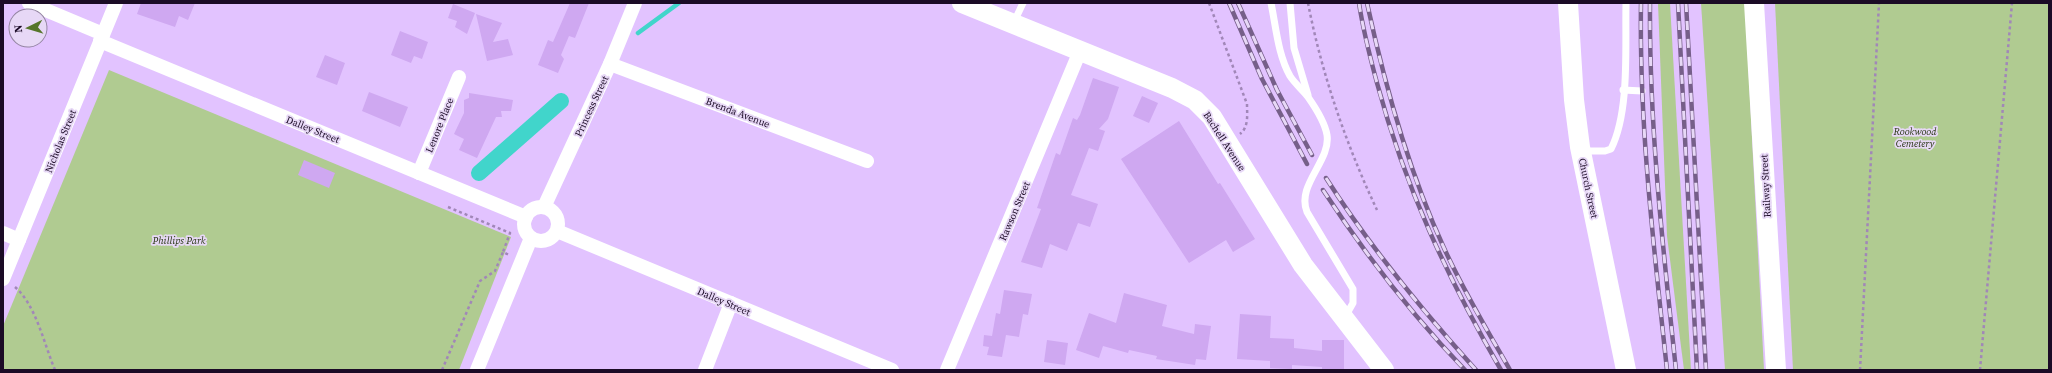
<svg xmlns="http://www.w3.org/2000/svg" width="2052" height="373" font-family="'Source Serif 4',serif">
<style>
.green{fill:#b0cb91}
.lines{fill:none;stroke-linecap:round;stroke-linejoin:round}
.stream{stroke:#41d5cb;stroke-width:4.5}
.canal{stroke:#41d5cb;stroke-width:16}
.building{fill:#cfa8f1}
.path{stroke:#a187b8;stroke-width:2.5;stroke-dasharray:3 3;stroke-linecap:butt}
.lane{stroke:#fff;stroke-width:7}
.street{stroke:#fff;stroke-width:14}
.secondary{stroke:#fff;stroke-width:20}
.rail-casing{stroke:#765f89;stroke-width:4.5}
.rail{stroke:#e7d8f6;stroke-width:3;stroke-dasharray:9;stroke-linecap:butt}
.labels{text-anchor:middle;stroke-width:3.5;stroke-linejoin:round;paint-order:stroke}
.street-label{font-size:10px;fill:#1b0b26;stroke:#e7d8f6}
.park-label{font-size:10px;font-style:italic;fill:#25340f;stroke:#e7d8f6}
</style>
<rect width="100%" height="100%" fill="#e2c3ff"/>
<g class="green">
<path d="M1658 3H1670L1691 370H1684L1667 236Z"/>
<path d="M1701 3H1745L1764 370H1725Z"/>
<path d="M1775 3H2049V370H1793Z"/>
<path d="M109 70 511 237 459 370H3V326Z"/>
</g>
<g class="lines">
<path class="stream" d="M638 33 679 3"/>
<path class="canal" d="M479 173 561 101"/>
</g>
<g class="building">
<path d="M141 3H195L188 20 179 16 175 27 137 14Z"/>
<path d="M570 3H589L575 38 569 36 561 55 564 59 558 73 538 65 548 40 553 42Z"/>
<path d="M453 4 475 13 467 34 455 27 457 21 448 18Z"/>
<path d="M476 14 502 23 493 42 508 39 513 55 487 61Z"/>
<path d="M400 31 428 42 422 59 414 56 411 63 391 55Z"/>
<path d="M325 55 345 63 337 85 316 77Z"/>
<path d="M1093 78 1119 87 1108 119 1099 129 1105 131 1098 151 1089 148 1071 195 1098 204 1090 227 1078 223 1067 251 1050 244 1042 268 1021 262 1041 209 1037 208 1056 153 1060 155 1073 118 1077 120 1080 115Z"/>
<path d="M369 92 408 107 400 127 362 111Z"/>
<path d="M469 93 513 100 511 111H501L502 117H496L477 158 459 150 464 139 454 134 464 113V100L469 98Z"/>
<path d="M1142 96 1158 103 1149 123 1133 116Z"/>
<path d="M1179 121 1218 184 1220 183 1255 239 1233 252 1226 240 1189 263 1121 159Z"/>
<path d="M304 160 335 173 329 188 298 175Z"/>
<path d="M1004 290 1032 294 1028 315 1023 314 1019 337 1006 335 1002 357 987 355 989 347 983 346 984 335 992 336 996 313 1000 314Z"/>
<path d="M1124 293 1167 305 1162 326 1194 334 1195 324 1211 326 1206 360 1196 359 1195 365 1156 359 1157 356 1129 350 1128 353 1103 346 1099 358 1076 350 1089 313 1116 323Z"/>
<path d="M1240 314 1271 316 1270 338 1294 339V348L1322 351V340H1344V370H1322V367L1292 365V369L1270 368V361L1237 359Z"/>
<path d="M1047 340 1068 343 1065 365 1044 362Z"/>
</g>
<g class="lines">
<g class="path">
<path d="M1209 3 1247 104C1247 114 1249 127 1240 134"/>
<path d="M1308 3C1322 75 1346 144 1377 210"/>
<path d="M448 207 510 233 503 252"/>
<path d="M15 287C36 305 44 344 55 370"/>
<path d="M442 370 480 281 495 271 503 252 509 255"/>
<path d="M1860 370 1879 3"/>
<path d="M1980 370 2012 3"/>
</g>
<g class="lane">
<path d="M1271 3C1276 27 1278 55 1290 76 1295 84 1303 90 1308 97 1315 107 1325 123 1327 135 1331 161 1296 185 1307 212L1353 289V303L1345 317"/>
<path d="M1290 3 1294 48 1308 95"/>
<path d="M1014 22 1023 3"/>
<path d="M1623 90 1642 91"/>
<path d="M1581 151H1605L1611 149C1630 111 1625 46 1626 3"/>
</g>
<g class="street">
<path d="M29 3 103 34"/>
<path d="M100 41 526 217"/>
<path d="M610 64 867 161"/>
<path d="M419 173 459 77"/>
<circle cx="541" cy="224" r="17"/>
<path d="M544 207 610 64 635 3"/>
<path d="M557 231 892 370"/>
<path d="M3 233 19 240"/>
<path d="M3 279 116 3"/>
<path d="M477 370 531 238"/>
<path d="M705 370 731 303"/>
<path d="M947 370 1080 51"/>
</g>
<g class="secondary">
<path d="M962 3 1172 88 1195 100 1212 117 1303 265 1384 370"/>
<path d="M1568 3 1574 100 1580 147 1626 370"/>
<path d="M1754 3 1776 370"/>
</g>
<defs>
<g id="rail">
<path d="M1229 3 1262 79 1307 164"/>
<path d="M1238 3 1277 90 1312 155"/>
<path d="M1359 3C1363 30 1370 57 1377 83 1405 187 1447 277 1501 370"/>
<path d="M1367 3C1385 86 1408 170 1444 248 1463 290 1487 330 1510 370"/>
<path d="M1641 3C1639 126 1654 248 1667 370"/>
<path d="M1650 3C1649 126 1663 248 1676 370"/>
<path d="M1678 3 1697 370"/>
<path d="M1686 3 1706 370"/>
<path d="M1326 178C1370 247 1421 309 1476 370"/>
<path d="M1323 190C1365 254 1412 315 1465 370"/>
</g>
</defs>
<use href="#rail" class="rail-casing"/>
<use href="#rail" class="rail"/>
</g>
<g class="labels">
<g class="street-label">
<text transform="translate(591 106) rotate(-65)" y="4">Princess Street</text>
<text transform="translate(738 112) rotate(21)" y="4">Brenda Avenue</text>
<text transform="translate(439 125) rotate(-68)" y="4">Lenore Place</text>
<text transform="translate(313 129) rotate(22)" y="4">Dalley Street</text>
<text transform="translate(60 141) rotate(-68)" y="4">Nicholas Street</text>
<text transform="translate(1225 141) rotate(57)" y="4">Bachell Avenue</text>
<text transform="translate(1765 186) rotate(-93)" y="4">Railway Street</text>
<text transform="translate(1589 188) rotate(78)" y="4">Church Street</text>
<text transform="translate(1014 211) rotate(-67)" y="4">Rawson Street</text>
<text transform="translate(724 301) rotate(23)" y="4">Dalley Street</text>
</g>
<g class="park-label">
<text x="1915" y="135">Rookwood<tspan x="1915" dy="12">Cemetery</tspan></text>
<text x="179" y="244">Phillips Park</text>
</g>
</g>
<rect width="2052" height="373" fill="none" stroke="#1b0b26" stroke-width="8"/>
<g transform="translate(28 28) rotate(265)"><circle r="19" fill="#e7d8f6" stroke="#9586a3"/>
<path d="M0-3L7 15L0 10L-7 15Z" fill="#56752a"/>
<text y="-6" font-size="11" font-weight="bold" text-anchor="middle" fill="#1b0b26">N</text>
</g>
</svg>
